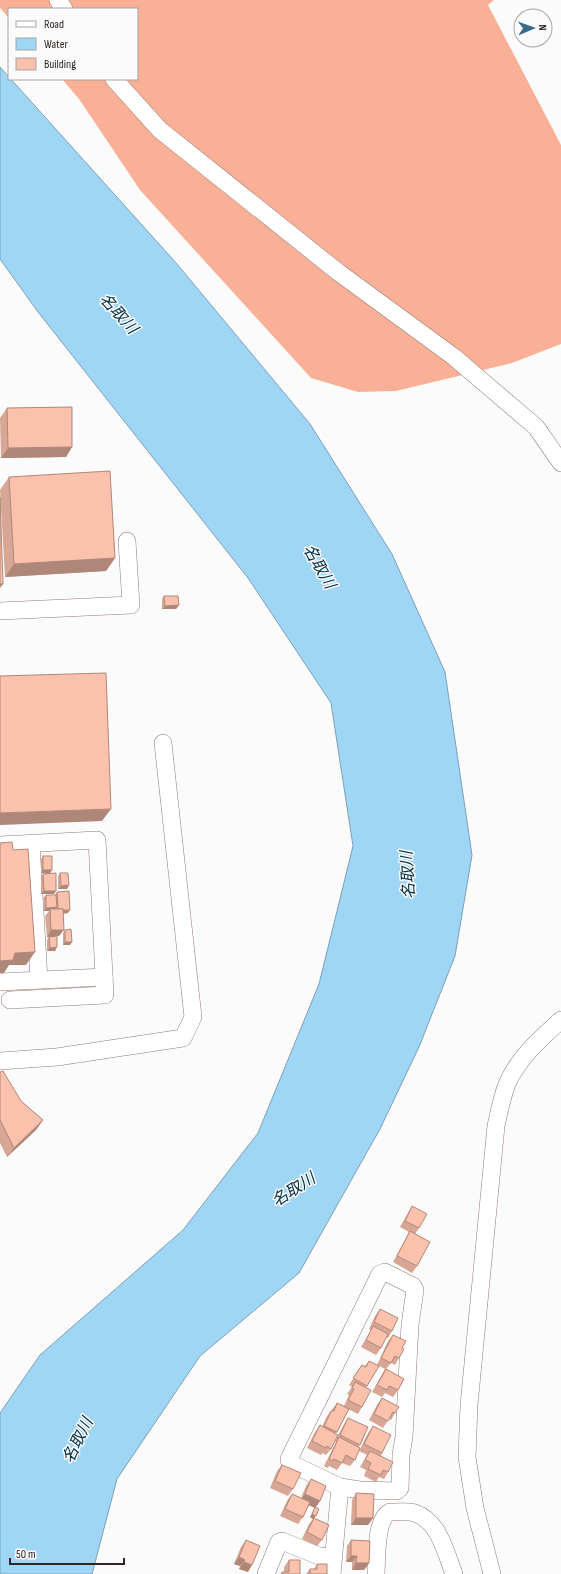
<svg xmlns="http://www.w3.org/2000/svg" width="561" height="1574" font-family="'Sofia Sans Condensed','Noto Sans JP',sans-serif">
<style>
.forest{fill:#fab096}
.water{fill:#9fd5f5;stroke:#7da0b6}
.lines{fill:none;stroke-linecap:round;stroke-linejoin:round}
.minor-casing{stroke:#927a71;stroke-width:18}
.minor{stroke:#fff;stroke-width:17}
.wall{fill:#d7a695}
.shaded-wall{fill:#af8779}
.building{fill:#fac1ad;stroke:#af8779}
.labels{text-anchor:middle;stroke-width:3;stroke-linejoin:round;paint-order:stroke}
.water-label{font-size:16px;font-style:italic;fill:#053247;stroke:#fbfbfb}
</style>
<rect width="100%" height="100%" fill="#fbfbfb"/>
<path class="forest" d="M0 0H494L488 5 561 145V344L512 363 396 391 358 392 311 378 140 190 79 99 62 79H137V9H9V18L0 8Z"/>
<path class="water" d="M0 67 177 264 310 424 392 554 445 672 472 855 455 956 419 1047 380 1129 299 1273 200 1356 117 1479 92 1574H0V1413L40 1355 183 1230 258 1133 319 984 353 846 331 703 248 578 38 312 0 259Z"/>
<g class="lines">
<defs>
<g id="minor">
<path d="M58 0 64 9"/>
<path d="M114 79 160 130 338 272 454 357 536 427 561 463"/>
<path d="M0 611 131 605 127 541"/>
<path d="M31 844 39 980"/>
<path d="M0 845 97 840 105 995 10 1000"/>
<path d="M0 982 104 977"/>
<path d="M0 1061 57 1057 183 1038 193 1017 163 743"/>
<path d="M385 1272 413 1286 415 1290 410 1325 404 1437 401 1455 400 1488 397 1491 360 1490 340 1487 290 1463 289 1459 380 1274Z"/>
<path d="M266 1574 279 1542 282 1541 319 1556 333 1557"/>
<path d="M332 1574 340 1487"/>
<path d="M376 1574C377 1559 375 1519 390 1512 398 1512 407 1511 415 1513 439 1521 446 1553 454 1574"/>
<path d="M492 1574 475 1508 467 1457 469 1405 496 1126C499 1112 502 1097 507 1084 518 1058 541 1038 561 1020"/>
</g>
</defs>
<use href="#minor" class="minor-casing"/>
<use href="#minor" class="minor"/>
</g>
<g class="wall">
<path d="M7 408 72 447 66 457 1 458 0 418Z"/>
<path d="M9 477 115 558 106 571 5 577 0 490Z"/>
<path d="M164 596 179 605 176 609H162V599Z"/>
<path d="M43 856 52 870 50 873 54 894H41V877L43 874 49 873H41V859Z"/>
<path d="M60 873 69 885 67 889H58V876Z"/>
<path d="M57 892 68 913 63 914 59 936H57L55 951H47V940L49 937H47L45 916 49 911H44L43 898 46 895H55Z"/>
<path d="M65 930 70 945H63V933Z"/>
<path d="M0 1072 21 1101 43 1120 36 1130 7 1157 0 1143Z"/>
<path d="M412 1206 419 1228 415 1234 417 1266 412 1273 393 1262 406 1238 409 1232 400 1227Z"/>
<path d="M380 1309 392 1331 388 1338 386 1337 381 1348 376 1355 361 1347 371 1330 369 1329 375 1316Z"/>
<path d="M393 1335 402 1348 399 1358 395 1365 391 1363 386 1369 398 1390 393 1397 385 1393 382 1397 372 1392 381 1376 385 1369 377 1365 388 1341Z"/>
<path d="M369 1361 379 1366 366 1387 362 1407 358 1414 348 1409 336 1434 331 1449 326 1455 323 1453 321 1455 307 1448 315 1432 320 1425 322 1427 327 1416 337 1403 344 1406 349 1395 347 1394 352 1387 349 1385 362 1365 365 1366Z"/>
<path d="M382 1398 395 1413 391 1420 389 1419 383 1428 369 1420 377 1405Z"/>
<path d="M348 1418 360 1445 358 1447 355 1460 350 1466 342 1463 337 1470 329 1466 328 1468 324 1466 336 1442 335 1441 344 1424Z"/>
<path d="M373 1426 382 1453 381 1456 388 1472 384 1479 379 1477 376 1482 364 1476 366 1470 360 1467 367 1455 359 1451 368 1433Z"/>
<path d="M282 1465 293 1489 288 1496 270 1488 277 1471Z"/>
<path d="M311 1479 320 1501 315 1508 309 1505 303 1517 298 1524 280 1516 287 1501 292 1494 301 1498 306 1486Z"/>
<path d="M356 1493 373 1518 368 1525H351L352 1500Z"/>
<path d="M315 1507 314 1518 322 1540 317 1546 302 1539 309 1524 313 1519 310 1517Z"/>
<path d="M246 1540 248 1572 239 1569 240 1566 234 1564 241 1547Z"/>
<path d="M351 1540 369 1563 364 1570H352V1562H346L347 1546Z"/>
<path d="M289 1560 300 1574H281L282 1572H284V1567Z"/>
<path d="M317 1564 327 1574H306L310 1569H314Z"/>
</g>
<g class="shaded-wall">
<path d="M72 447 66 457 1 458 8 448Z"/>
<path d="M115 558 106 571 5 577 14 564Z"/>
<path d="M0 584H3L0 588Z"/>
<path d="M179 605 176 609H162L165 606Z"/>
<path d="M111 809 102 821 0 825V813Z"/>
<path d="M43 870H52L50 873H41Z"/>
<path d="M69 885 67 889H58L61 886Z"/>
<path d="M44 891H56L54 894H41Z"/>
<path d="M57 907 54 910 50 909 49 911H44L46 908Z"/>
<path d="M70 910 68 913 56 914 58 911Z"/>
<path d="M51 930H64L59 936 47 937Z"/>
<path d="M65 942H72L70 945H63Z"/>
<path d="M57 947 55 951H47L50 948Z"/>
<path d="M35 952 26 965H9L4 973H0V961L15 953Z"/>
<path d="M43 1120 36 1130 7 1157 14 1148Z"/>
<path d="M305 1494 320 1501 315 1508 300 1501Z"/>
<path d="M312 1514 316 1516 313 1519 310 1517Z"/>
<path d="M356 1518H373L368 1525H351Z"/>
<path d="M351 1556H357L352 1562H346Z"/>
<path d="M239 1557 245 1560 240 1566 234 1564Z"/>
<path d="M244 1562 252 1565 248 1572 239 1569Z"/>
<path d="M356 1563H369L364 1570H352Z"/>
</g>
<g class="building">
<path d="M72 407V447L8 448 7 408Z"/>
<path d="M110 471 115 558 14 564 9 477Z"/>
<path d="M0 497 3 584H0Z"/>
<path d="M164 596H178L179 605 165 606Z"/>
<path d="M106 673 111 809 0 813V676Z"/>
<path d="M12 842 13 850 28 849 35 952 15 953 13 960 0 961V843Z"/>
<rect x="43" y="856" width="9" height="14"/>
<path d="M56 873V891H44L43 874Z"/>
<path d="M60 873H68L69 885 61 886Z"/>
<path d="M69 891 70 910H63V909H58L57 892Z"/>
<path d="M46 895H56L57 907 46 908Z"/>
<path d="M50 909H63L64 930H51Z"/>
<path d="M71 929 72 942H65V930Z"/>
<path d="M57 936V947L50 948 49 937Z"/>
<path d="M3 1071 21 1101 43 1120 14 1148 0 1120V1072Z"/>
<path d="M412 1206 427 1214 419 1228 405 1221Z"/>
<path d="M410 1231 430 1242 417 1266 397 1256Z"/>
<path d="M380 1309 398 1318 392 1331 374 1322Z"/>
<path d="M373 1326 388 1334 381 1348 366 1340Z"/>
<path d="M393 1335 406 1341 402 1348 404 1349 399 1358 395 1356 391 1363 381 1358Z"/>
<path d="M369 1361 379 1366 367 1386 353 1378 362 1365 366 1367Z"/>
<path d="M386 1369 404 1379 398 1390 389 1386 387 1390 377 1385Z"/>
<path d="M355 1382 371 1390 362 1407 348 1400 354 1389 352 1388Z"/>
<path d="M382 1398 399 1407 395 1413 393 1412 388 1421 374 1414Z"/>
<path d="M337 1403 349 1409 337 1432 324 1426 332 1410 334 1411Z"/>
<path d="M348 1418 368 1427 360 1445 340 1435Z"/>
<path d="M320 1425 338 1435 331 1449 327 1446 326 1448 312 1441Z"/>
<path d="M373 1426 391 1435 382 1453 364 1444Z"/>
<path d="M339 1437 360 1448 355 1460 346 1455 342 1463 334 1459 333 1461 329 1459Z"/>
<path d="M370 1451 393 1462 388 1472 383 1470 381 1475 368 1469 371 1463 365 1460Z"/>
<path d="M282 1465 301 1473 293 1489 275 1481Z"/>
<path d="M311 1479 326 1486 320 1501 305 1494Z"/>
<path d="M356 1493 374 1494 373 1518H356Z"/>
<path d="M292 1494 310 1502 303 1517 285 1509Z"/>
<path d="M315 1507 319 1509 316 1516 312 1514Z"/>
<path d="M314 1518 329 1525 322 1540 307 1532Z"/>
<path d="M246 1540 260 1546 252 1565 244 1562 245 1560 239 1557Z"/>
<path d="M351 1540 370 1541 369 1563H356L357 1556H351Z"/>
<path d="M289 1560H300V1574H282V1572H289Z"/>
<path d="M317 1564H327V1574H310V1569H317Z"/>
</g>
<g class="labels">
<g class="water-label">
<text transform="translate(119 313) rotate(48)" y="6">名取川</text>
<text transform="translate(320 566) rotate(60)" y="6">名取川</text>
<text transform="translate(407 875) rotate(-93)" y="6">名取川</text>
<text transform="translate(293 1189) rotate(-33)" y="6">名取川</text>
<text transform="translate(77 1440) rotate(-64)" y="6">名取川</text>
</g>
</g>
<rect x="8" y="8" width="130" height="72" fill="#fbfbfb" stroke="#a9a5a4"/>
<rect x="16" y="21" width="20" height="6" fill="#ffffff" stroke="#a9a5a4"/>
<text x="44" y="28" font-size="12" fill="#2f2522">Road</text>
<rect x="16" y="38" width="20" height="12" fill="#9fd5f5" stroke="#a9a5a4"/>
<text x="44" y="48" font-size="12" fill="#2f2522">Water</text>
<rect x="16" y="58" width="20" height="12" fill="#fac1ad" stroke="#a9a5a4"/>
<text x="44" y="68" font-size="12" fill="#2f2522">Building</text>
<g transform="translate(533 28) rotate(88)"><circle r="19" fill="#fbfbfb" stroke="#a9a5a4"/>
<path d="M0-3L7 15L0 10L-7 15Z" fill="#376b88"/>
<text y="-6" font-size="11" font-weight="bold" text-anchor="middle" fill="#2f2522">N</text>
</g>
<path d="M10 1558v6h114v-6" fill="none" stroke="#2f2522" stroke-width="2"/>
<text x="16" y="1558" font-size="12" fill="#2f2522" stroke="#fbfbfb" stroke-width="3" paint-order="stroke">50 m</text>
</svg>
